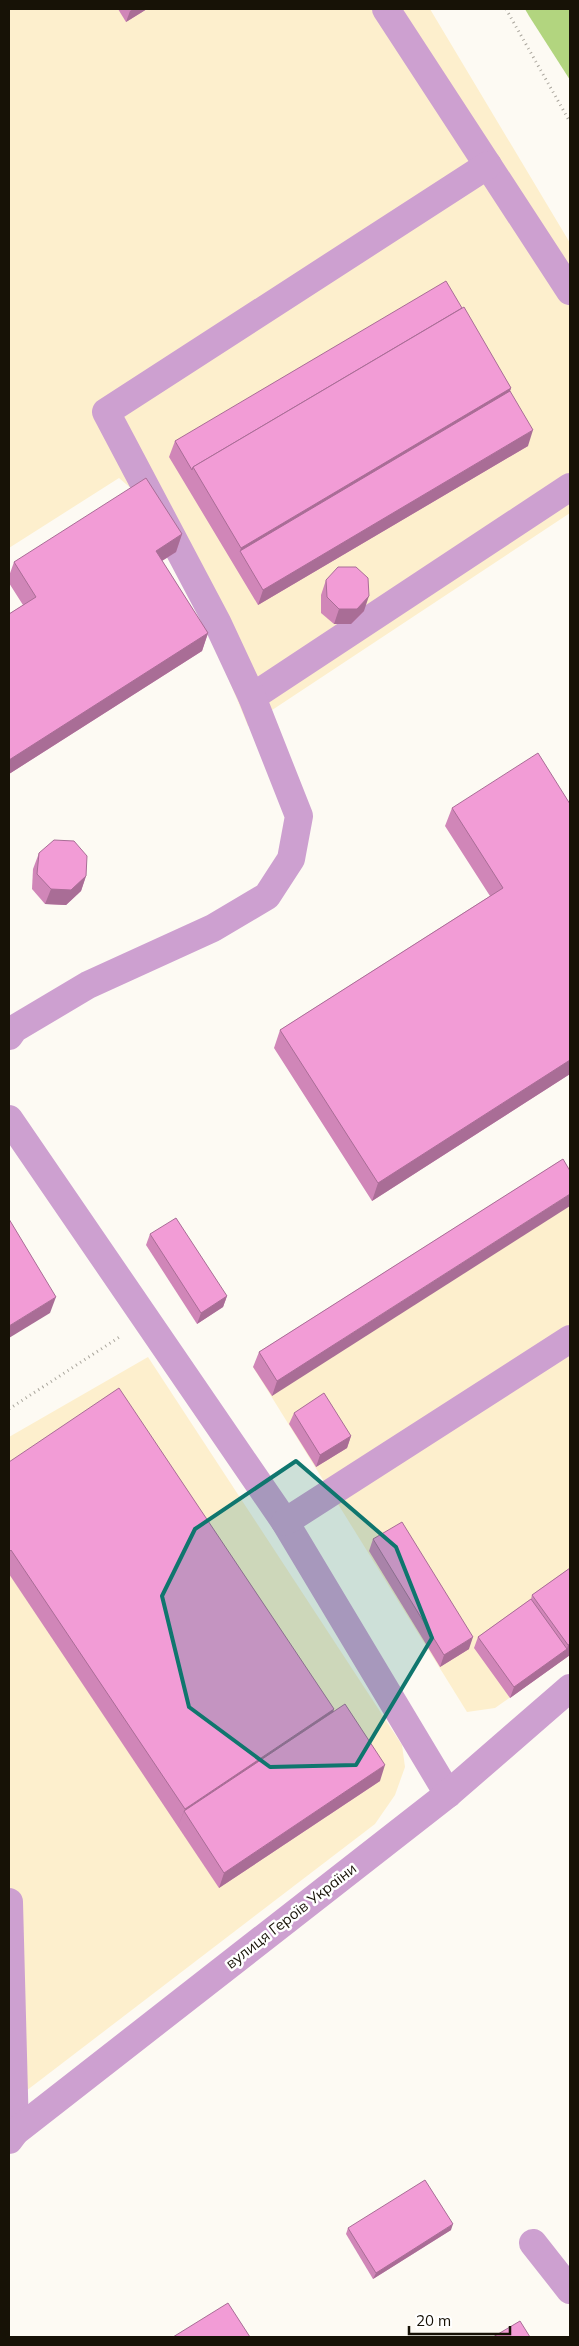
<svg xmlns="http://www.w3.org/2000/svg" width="579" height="2346" font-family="Mulish,sans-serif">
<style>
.built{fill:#fdefcd}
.green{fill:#b2d57f}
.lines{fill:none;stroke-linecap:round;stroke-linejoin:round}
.path{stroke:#aaa69d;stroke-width:3;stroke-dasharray:1 4;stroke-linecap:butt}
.minor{stroke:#cda0d0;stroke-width:28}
.wall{fill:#d086b8}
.shaded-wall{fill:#a96d96}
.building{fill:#f29cd6;stroke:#a96d96}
.marked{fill:#0f766e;fill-opacity:0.2;stroke:#0f766e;stroke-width:4;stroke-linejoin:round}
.labels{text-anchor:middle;stroke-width:5;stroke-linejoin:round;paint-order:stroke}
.street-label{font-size:15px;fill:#171206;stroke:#fff}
</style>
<rect width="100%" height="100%" fill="#fdfaf3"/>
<g class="built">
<path d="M9 9H430L570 243V513L248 726 176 552 140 496 119 478 9 548Z"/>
<path d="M570 1166V1655L495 1708 467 1712 253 1367Z"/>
<path d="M148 1357 402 1745 405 1767 395 1795 375 1824 9 2104V1437Z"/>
</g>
<path class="green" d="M525 9H570V80L529 16Z"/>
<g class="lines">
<g class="path">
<path d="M506 9 570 122"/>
<path d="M9 1409 121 1336"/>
</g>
<g class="minor">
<path d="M386 9 570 291"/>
<path d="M252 697 570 487"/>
<path d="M9 1036 14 1029 88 985 213 928 267 896 291 859 299 816 252 697 217 622 106 412 488 165"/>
<path d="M9 1119 285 1522 448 1794"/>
<path d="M285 1522 570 1339"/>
<path d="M9 1902 15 2132"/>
<path d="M9 2140 15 2132 448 1794 570 1688"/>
<path d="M533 2243 570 2290"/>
</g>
</g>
<g class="wall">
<path d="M118 9H147L126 22Z"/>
<path d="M462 308 511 388 510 391 528 446 258 605 169 457 175 441Z"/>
<path d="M182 534 176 552 162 561 208 633 202 651 9 774V614L23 605 9 583V576L14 562Z"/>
<path d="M326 580 364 611 351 624H334L321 613V595Z"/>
<path d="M570 804V1074L372 1201 274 1048 280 1030 490 896 445 826 452 808Z"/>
<path d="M39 853 86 876 81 891 66 905 45 904 32 889 33 869Z"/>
<path d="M563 1159 272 1396 253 1367 259 1352Z"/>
<path d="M150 1234 227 1296 223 1307 197 1324 146 1245Z"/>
<path d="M294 1413 351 1436 347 1448 316 1467 289 1424Z"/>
<path d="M9 1462 334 1711 380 1781 219 1888 9 1574Z"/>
<path d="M373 1539 469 1649 440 1667 369 1551Z"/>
<path d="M570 1568V1655L510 1698 474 1648 478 1637 531 1599 532 1595Z"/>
<path d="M348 2228 451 2230 373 2279 346 2234Z"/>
</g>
<g class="shaded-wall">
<path d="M133 9H147L126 22 130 11Z"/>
<path d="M511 388 505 406 240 551 241 548Z"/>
<path d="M533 430 528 446 258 605 263 590Z"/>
<path d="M182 534 176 552 149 569 156 551Z"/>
<path d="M369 596 364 611 351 624H334L339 609Z"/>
<path d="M208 633 202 651 9 774V760Z"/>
<path d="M86 876 81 891 66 905 45 904 51 889Z"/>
<path d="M570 1060V1074L372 1201 378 1183Z"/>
<path d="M570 1194V1206L272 1396 277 1381Z"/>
<path d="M227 1296 223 1307 197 1324 201 1313Z"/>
<path d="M56 1297 50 1313 9 1338V1326Z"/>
<path d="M351 1436 347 1448 316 1467 320 1455Z"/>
<path d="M473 1637 469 1649 440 1667 444 1655Z"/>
<path d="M570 1644V1655L510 1698 514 1687 567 1649 568 1645Z"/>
<path d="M334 1709 328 1727 184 1811 178 1827 185 1809Z"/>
<path d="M385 1765 380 1781 219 1888 224 1873Z"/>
<path d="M453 2224 451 2230 373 2279 376 2273Z"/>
</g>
<g class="building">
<path d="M446 281 462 308 193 467 192 470 175 441Z"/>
<path d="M464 307 511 388 241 548 193 467Z"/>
<path d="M510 391 533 430 263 590 240 551Z"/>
<path d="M146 478 182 534 156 551 208 633 9 760V614L36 597 14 562Z"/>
<path d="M338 567H356L368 578 369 596 357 609H339L327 597 326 580Z"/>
<path d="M538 753 570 804V1060L378 1183 280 1030 503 888 452 808Z"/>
<path d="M54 840 74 841 87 856 86 876 71 890 51 889 37 874 39 853Z"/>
<path d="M563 1159 570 1171V1194L277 1381 259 1352Z"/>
<path d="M176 1218 227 1296 201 1313 150 1234Z"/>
<path d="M9 1219 56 1297 9 1326Z"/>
<path d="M119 1388 334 1709 185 1809 11 1550 9 1552V1462Z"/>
<path d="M324 1393 351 1436 320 1455 294 1413Z"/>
<path d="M402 1522 473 1637 444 1655 373 1539Z"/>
<path d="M570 1568V1644L568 1645 532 1595Z"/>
<path d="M531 1599 567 1649 514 1687 478 1637Z"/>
<path d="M345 1704 385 1765 224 1873 184 1811Z"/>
<path d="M425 2180 453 2224 376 2273 348 2228Z"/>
<path d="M228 2303 250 2337H173Z"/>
<path d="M520 2321 530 2337H493Z"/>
</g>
<path class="marked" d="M296 1461 396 1547 432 1638 356 1765 270 1767 189 1707 162 1596 195 1529Z"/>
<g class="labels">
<g class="street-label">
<text transform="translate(291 1916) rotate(-38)" y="5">вулиця Героїв України</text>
</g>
</g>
<rect width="579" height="2346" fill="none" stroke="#171206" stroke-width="20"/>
<path d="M409 2326v8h101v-8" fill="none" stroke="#171206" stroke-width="2.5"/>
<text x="416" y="2326" font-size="15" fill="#171206" stroke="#ffffff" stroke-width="4" paint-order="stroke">20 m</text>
</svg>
